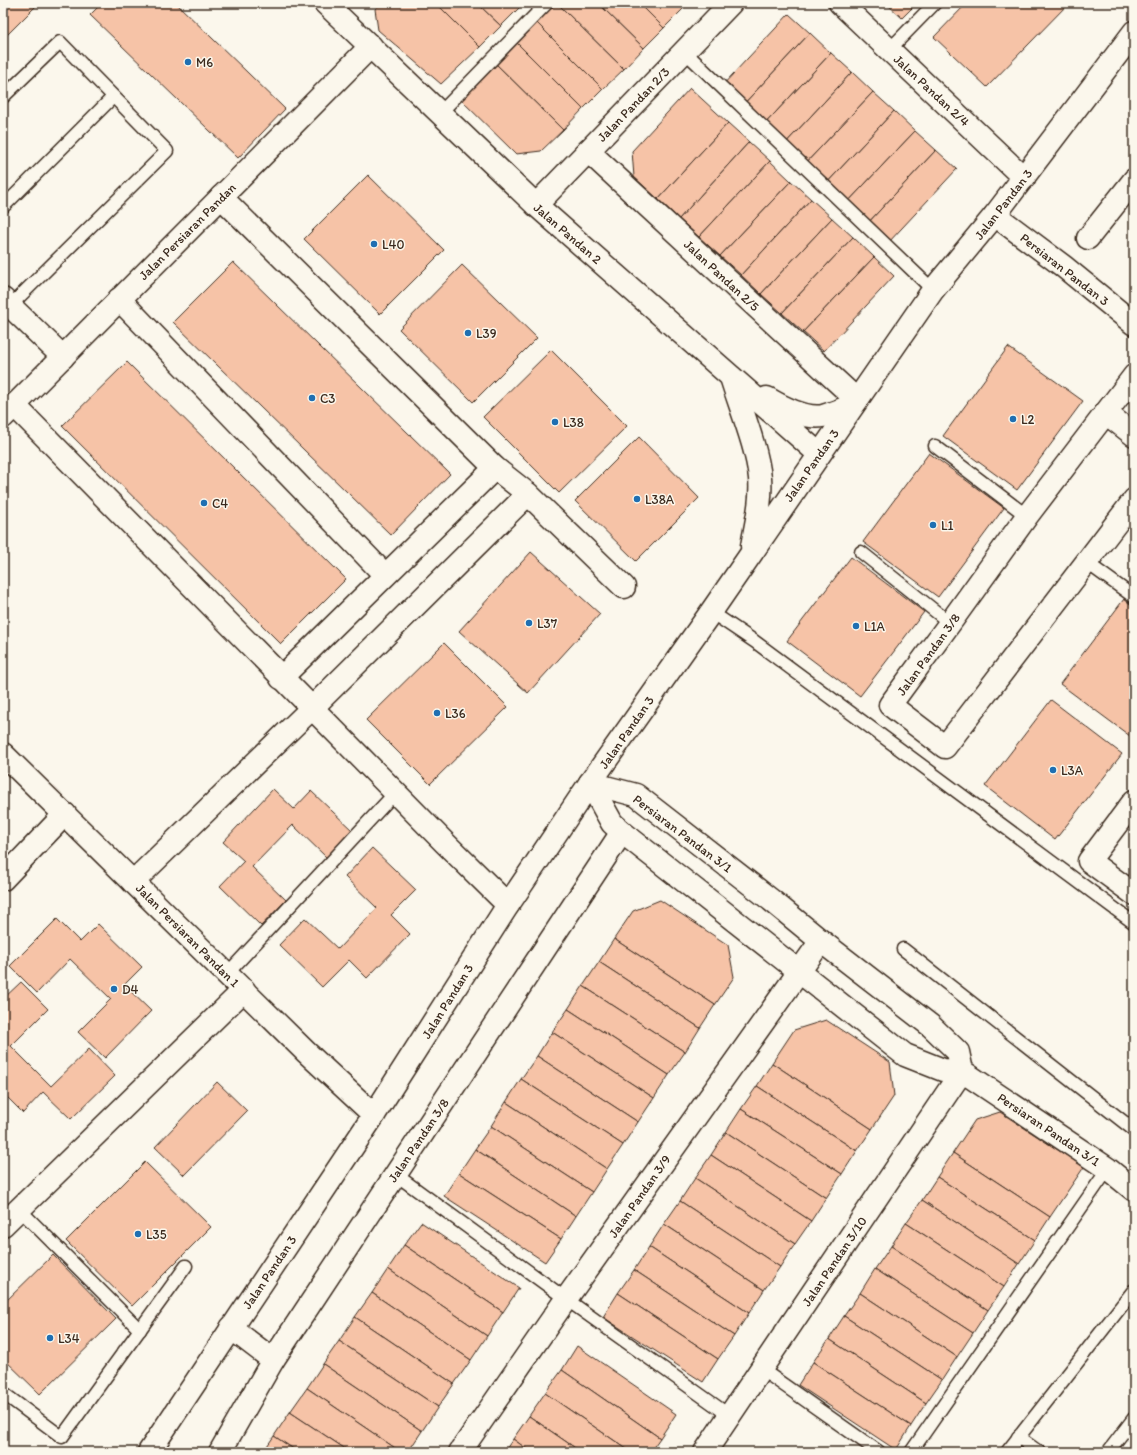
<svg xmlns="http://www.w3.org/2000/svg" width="1137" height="1455" font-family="Itim,sans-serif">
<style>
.building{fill:#f6c3a7;stroke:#3b2a1e}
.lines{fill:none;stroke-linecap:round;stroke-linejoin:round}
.lane-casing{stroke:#3b2a1e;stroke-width:15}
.street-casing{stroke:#3b2a1e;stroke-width:25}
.lane{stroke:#fbf7ec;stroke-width:12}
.street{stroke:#fbf7ec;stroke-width:22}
.poi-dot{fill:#1f6fb2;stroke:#fbf7ec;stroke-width:1.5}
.labels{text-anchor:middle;stroke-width:3;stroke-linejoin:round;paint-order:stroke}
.poi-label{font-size:13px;fill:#3b2a1e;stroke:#fbf7ec;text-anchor:start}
.street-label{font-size:13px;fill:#3b2a1e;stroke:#fbf7ec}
</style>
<rect width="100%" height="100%" fill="#fbf7ec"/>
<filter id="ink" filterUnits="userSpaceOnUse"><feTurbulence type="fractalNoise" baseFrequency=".025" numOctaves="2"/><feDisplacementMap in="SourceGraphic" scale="8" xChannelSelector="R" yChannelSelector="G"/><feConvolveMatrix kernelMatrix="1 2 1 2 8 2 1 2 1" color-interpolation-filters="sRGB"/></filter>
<g filter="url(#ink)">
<g class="building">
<path d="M3 3H39L3 39Z"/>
<path d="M102 3H176L285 109 238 158 90 15Z"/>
<path d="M381 3H436L480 47 441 84 378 30 375 9Z"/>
<path d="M436 3H477L501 26 480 47Z"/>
<path d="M477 3H518L521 6 501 26Z"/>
<path d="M548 3H557L624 69 603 89 533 19Z"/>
<path d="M557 3H598L644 48 624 69Z"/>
<path d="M598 3H639L664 28 644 48Z"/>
<path d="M639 3H680L684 8 664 28Z"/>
<path d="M886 3H917L902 18Z"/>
<path d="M967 3H1069L987 87 934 37Z"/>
<path d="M789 14 810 33 741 107 720 88Z"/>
<path d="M533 19 603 89 583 109 513 39Z"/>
<path d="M810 33 831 53 762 127 741 107Z"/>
<path d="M513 39 583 109 563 130 492 60Z"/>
<path d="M831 53 852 72 783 146 762 127Z"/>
<path d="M492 60 563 130 541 151 516 154 456 95Z"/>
<path d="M852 72 873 92 804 165 783 146Z"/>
<path d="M690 88 728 123 658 199 634 177 632 151Z"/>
<path d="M873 92 894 111 825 185 804 165Z"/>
<path d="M894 111 915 131 846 204 825 185Z"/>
<path d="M728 123 749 142 679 219 658 199Z"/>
<path d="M915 131 936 150 867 224 846 204Z"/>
<path d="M749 142 770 161 699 237 679 219Z"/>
<path d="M936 150 957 169 888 243 867 224Z"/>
<path d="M770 161 791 181 720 256 699 237Z"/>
<path d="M368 175 444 250 380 314 304 239Z"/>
<path d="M791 181 811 199 741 275 720 256Z"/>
<path d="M811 199 832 218 761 294 741 275Z"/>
<path d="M832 218 853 237 782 313 761 294Z"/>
<path d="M853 237 874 257 803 332 782 313Z"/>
<path d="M874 257 894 276 824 351 803 332Z"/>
<path d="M233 262 450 474 391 535 173 322Z"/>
<path d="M462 265 537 338 473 402 399 329Z"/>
<path d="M1008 347 1083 401 1017 490 943 436Z"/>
<path d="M551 350 627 426 559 493 483 417Z"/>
<path d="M127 362 346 579 281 644 62 426Z"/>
<path d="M639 437 699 498 636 561 575 501Z"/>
<path d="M929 453 1004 508 938 597 863 542Z"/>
<path d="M531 552 600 614 528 693 459 631Z"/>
<path d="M851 557 924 612 860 696 787 641Z"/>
<path d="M1124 599 1134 607V739L1060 684Z"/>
<path d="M444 643 508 707 430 784 366 720Z"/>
<path d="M1051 700 1122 754 1055 840 985 786Z"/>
<path d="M273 789 294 809 311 791 353 831 327 858 293 825 252 867 286 900 261 926 220 886 244 861 223 842Z"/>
<path d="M372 848 416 890 391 915 410 934 367 978 349 960 322 987 279 945 305 918 338 949 377 908 345 877Z"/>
<path d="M660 900 728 945 734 977 715 1005 614 939 633 911Z"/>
<path d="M57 919 80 942 98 924 142 967 124 985 151 1011 105 1058 78 1032 111 999 70 959 37 993 10 966Z"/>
<path d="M614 939 715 1005 700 1028 599 962Z"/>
<path d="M599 962 700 1028 685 1052 583 986Z"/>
<path d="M21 982 48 1009 11 1046 51 1086 89 1049 115 1076 71 1119 43 1092 23 1113 3 1093V999Z"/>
<path d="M583 986 685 1052 669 1075 568 1009Z"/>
<path d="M568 1009 669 1075 654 1098 552 1032Z"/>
<path d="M826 1020 890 1062 894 1096 872 1129 772 1063 794 1030Z"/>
<path d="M552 1032 654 1098 638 1122 537 1056Z"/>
<path d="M537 1056 638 1122 623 1145 521 1079Z"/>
<path d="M772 1063 872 1129 857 1151 757 1086Z"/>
<path d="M521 1079 623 1145 607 1169 506 1102Z"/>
<path d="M217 1082 247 1111 184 1175 155 1147Z"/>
<path d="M757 1086 857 1151 842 1174 741 1109Z"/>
<path d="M506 1102 607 1169 592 1192 491 1126Z"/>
<path d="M741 1109 842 1174 826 1198 726 1132Z"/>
<path d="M1000 1112 1084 1167 1050 1217 953 1153 975 1120Z"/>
<path d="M491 1126 592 1192 576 1216 475 1149Z"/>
<path d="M726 1132 826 1198 811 1221 711 1155Z"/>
<path d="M475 1149 576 1216 561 1239 459 1173Z"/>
<path d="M953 1153 1050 1217 1035 1240 937 1177Z"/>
<path d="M711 1155 811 1221 795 1244 695 1178Z"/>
<path d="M145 1162 211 1227 132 1306 66 1241Z"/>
<path d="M459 1173 561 1239 545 1262 444 1196Z"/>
<path d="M937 1177 1035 1240 1019 1264 922 1200Z"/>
<path d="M695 1178 795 1244 780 1267 680 1201Z"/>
<path d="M922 1200 1019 1264 1004 1287 906 1223Z"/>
<path d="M680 1201 780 1267 764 1290 664 1224Z"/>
<path d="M421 1222 519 1288 503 1312 404 1245Z"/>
<path d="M906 1223 1004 1287 988 1310 891 1246Z"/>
<path d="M664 1224 764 1290 749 1313 649 1247Z"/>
<path d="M404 1245 503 1312 487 1336 388 1269Z"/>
<path d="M891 1246 988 1310 973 1333 875 1269Z"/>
<path d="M649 1247 749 1313 734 1336 634 1270Z"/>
<path d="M53 1255 116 1319 40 1394 3 1358V1304Z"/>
<path d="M388 1269 487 1336 471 1360 372 1293Z"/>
<path d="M875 1269 973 1333 957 1357 860 1293Z"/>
<path d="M634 1270 734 1336 718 1359 618 1293Z"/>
<path d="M372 1293 471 1360 454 1384 355 1317Z"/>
<path d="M618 1293 718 1359 703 1382 603 1317Z"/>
<path d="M860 1293 957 1357 942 1380 844 1316Z"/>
<path d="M844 1316 942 1380 926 1403 829 1339Z"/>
<path d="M355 1317 454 1384 438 1407 339 1341Z"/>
<path d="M829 1339 926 1403 911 1426 813 1362Z"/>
<path d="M339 1341 438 1407 422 1431 323 1364Z"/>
<path d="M577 1346 676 1414 660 1438 562 1370Z"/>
<path d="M813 1362 911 1426 896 1450 798 1385Z"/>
<path d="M323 1364 422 1431 408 1452H401L307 1388Z"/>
<path d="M562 1370 660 1438 650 1452H631L545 1393Z"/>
<path d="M307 1388 401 1452H350L290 1412Z"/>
<path d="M545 1393 631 1452H581L529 1416Z"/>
<path d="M290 1412 350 1452H298L274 1436Z"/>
<path d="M529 1416 581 1452H531L513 1439Z"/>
<path d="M274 1436 298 1452H263Z"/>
<path d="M513 1439 531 1452H504Z"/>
</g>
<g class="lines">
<defs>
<g id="lane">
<path d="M889 50 935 3"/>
<path d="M684 51 933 290"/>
<path d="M3 97 60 42 167 151 10 306"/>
<path d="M440 113 547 3"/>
<path d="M3 207 113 97"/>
<path d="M935 446 1027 516"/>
<path d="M861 552 950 623"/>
<path d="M1086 562 1134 597"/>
<path d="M711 612 754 641 1134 923"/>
<path d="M903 949 1134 1130"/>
<path d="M227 974 395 793"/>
<path d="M395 1174 566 1299 730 1416"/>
<path d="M19 1209 140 1330"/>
<path d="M761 1369 879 1452"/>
<path d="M3 1393 62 1437 186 1266"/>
<path d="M1018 1437 1039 1452"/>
<path d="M911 1452 1108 1169"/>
<path d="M1007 1452 1134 1290"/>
<path d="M1108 1452 1134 1418"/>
</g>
<g id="street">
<path d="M325 3 536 205 819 454"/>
<path d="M840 3 1024 178"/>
<path d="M588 151 857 400"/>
<path d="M221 197 495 468 528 494 624 587"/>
<path d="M536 205 731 3"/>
<path d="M995 215 1063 266 1134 324"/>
<path d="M1088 238 1134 180"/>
<path d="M3 299 63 357"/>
<path d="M119 299 385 575"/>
<path d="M1134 376 1027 516 950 623 890 705 945 747 1134 500"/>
<path d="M731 377C740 407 757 447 760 478 762 501 756 523 752 546"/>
<path d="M767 398C782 407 805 419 823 416 833 413 843 409 853 405"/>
<path d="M14 405 445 843 508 905"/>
<path d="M1106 413 1134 435"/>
<path d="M3 417 371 46"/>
<path d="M281 678 495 468"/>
<path d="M3 754 306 1052 374 1115"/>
<path d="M590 783 612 823 622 832 905 1055 943 1070 962 1071 1108 1169 1134 1190"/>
<path d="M590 783 636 795 771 900 821 941 931 1026 958 1052 962 1071"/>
<path d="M1134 801 1089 861 1134 894"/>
<path d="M3 879 65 814"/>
<path d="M133 882 312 708 528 494"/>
<path d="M3 1225 244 990"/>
<path d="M231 1328 273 1360"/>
<path d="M149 1452 374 1115 508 905 590 783 711 612 933 290 995 215 1134 32"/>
<path d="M220 1452 273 1360 622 832"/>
<path d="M460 1452 566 1299 821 941"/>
<path d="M705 1452 962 1071"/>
</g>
</defs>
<use href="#lane" class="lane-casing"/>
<use href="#street" class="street-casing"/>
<use href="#lane" class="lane"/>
<use href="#street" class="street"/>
</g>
</g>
<g class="poi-dot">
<circle cx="188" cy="62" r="4"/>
<circle cx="374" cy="244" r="4"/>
<circle cx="468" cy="333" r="4"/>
<circle cx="312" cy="398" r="4"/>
<circle cx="1013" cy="419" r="4"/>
<circle cx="555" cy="422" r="4"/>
<circle cx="637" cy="499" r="4"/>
<circle cx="204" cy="503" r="4"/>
<circle cx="933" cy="525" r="4"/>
<circle cx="529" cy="623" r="4"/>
<circle cx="856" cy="626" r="4"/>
<circle cx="437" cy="713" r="4"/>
<circle cx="1053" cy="770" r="4"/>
<circle cx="114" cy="989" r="4"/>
<circle cx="138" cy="1234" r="4"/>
<circle cx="50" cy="1338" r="4"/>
</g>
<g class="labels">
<g class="poi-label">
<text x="196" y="67">M6</text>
<text x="382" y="249">L40</text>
<text x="476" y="338">L39</text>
<text x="320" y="403">C3</text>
<text x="1021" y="424">L2</text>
<text x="563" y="427">L38</text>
<text x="645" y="504">L38A</text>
<text x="212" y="508">C4</text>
<text x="941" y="530">L1</text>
<text x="537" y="628">L37</text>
<text x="864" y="631">L1A</text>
<text x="445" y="718">L36</text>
<text x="1061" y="775">L3A</text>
<text x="122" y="994">D4</text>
<text x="146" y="1239">L35</text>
<text x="58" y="1343">L34</text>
</g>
<g class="street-label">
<text transform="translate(932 90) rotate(43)" y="5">Jalan Pandan 2/4</text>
<text transform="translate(633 104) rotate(-46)" y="5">Jalan Pandan 2/3</text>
<text transform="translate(1003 204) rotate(-52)" y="5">Jalan Pandan 3</text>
<text transform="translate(187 231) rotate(-45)" y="5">Jalan Persiaran Pandan</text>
<text transform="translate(568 233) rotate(41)" y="5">Jalan Pandan 2</text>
<text transform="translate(1065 269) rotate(38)" y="5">Persiaran Pandan 3</text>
<text transform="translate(722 275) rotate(43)" y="5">Jalan Pandan 2/5</text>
<text transform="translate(811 465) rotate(-55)" y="5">Jalan Pandan 3</text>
<text transform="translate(928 654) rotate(-54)" y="5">Jalan Pandan 3/8</text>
<text transform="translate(626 732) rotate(-55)" y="5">Jalan Pandan 3</text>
<text transform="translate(683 833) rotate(37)" y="5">Persiaran Pandan 3/1</text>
<text transform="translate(188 935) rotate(45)" y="5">Jalan Persiaran Pandan 1</text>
<text transform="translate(447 1001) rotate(-58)" y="5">Jalan Pandan 3</text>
<text transform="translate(1049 1129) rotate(34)" y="5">Persiaran Pandan 3/1</text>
<text transform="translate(418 1140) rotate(-56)" y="5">Jalan Pandan 3/8</text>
<text transform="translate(639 1196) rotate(-55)" y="5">Jalan Pandan 3/9</text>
<text transform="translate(834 1261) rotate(-56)" y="5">Jalan Pandan 3/10</text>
<text transform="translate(269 1272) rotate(-56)" y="5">Jalan Pandan 3</text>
</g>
</g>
<rect width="1137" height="1455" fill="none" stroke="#fbf7ec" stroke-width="16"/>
<rect x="8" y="8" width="1121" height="1439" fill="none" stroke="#3b2a1e" stroke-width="1.5" filter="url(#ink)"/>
</svg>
